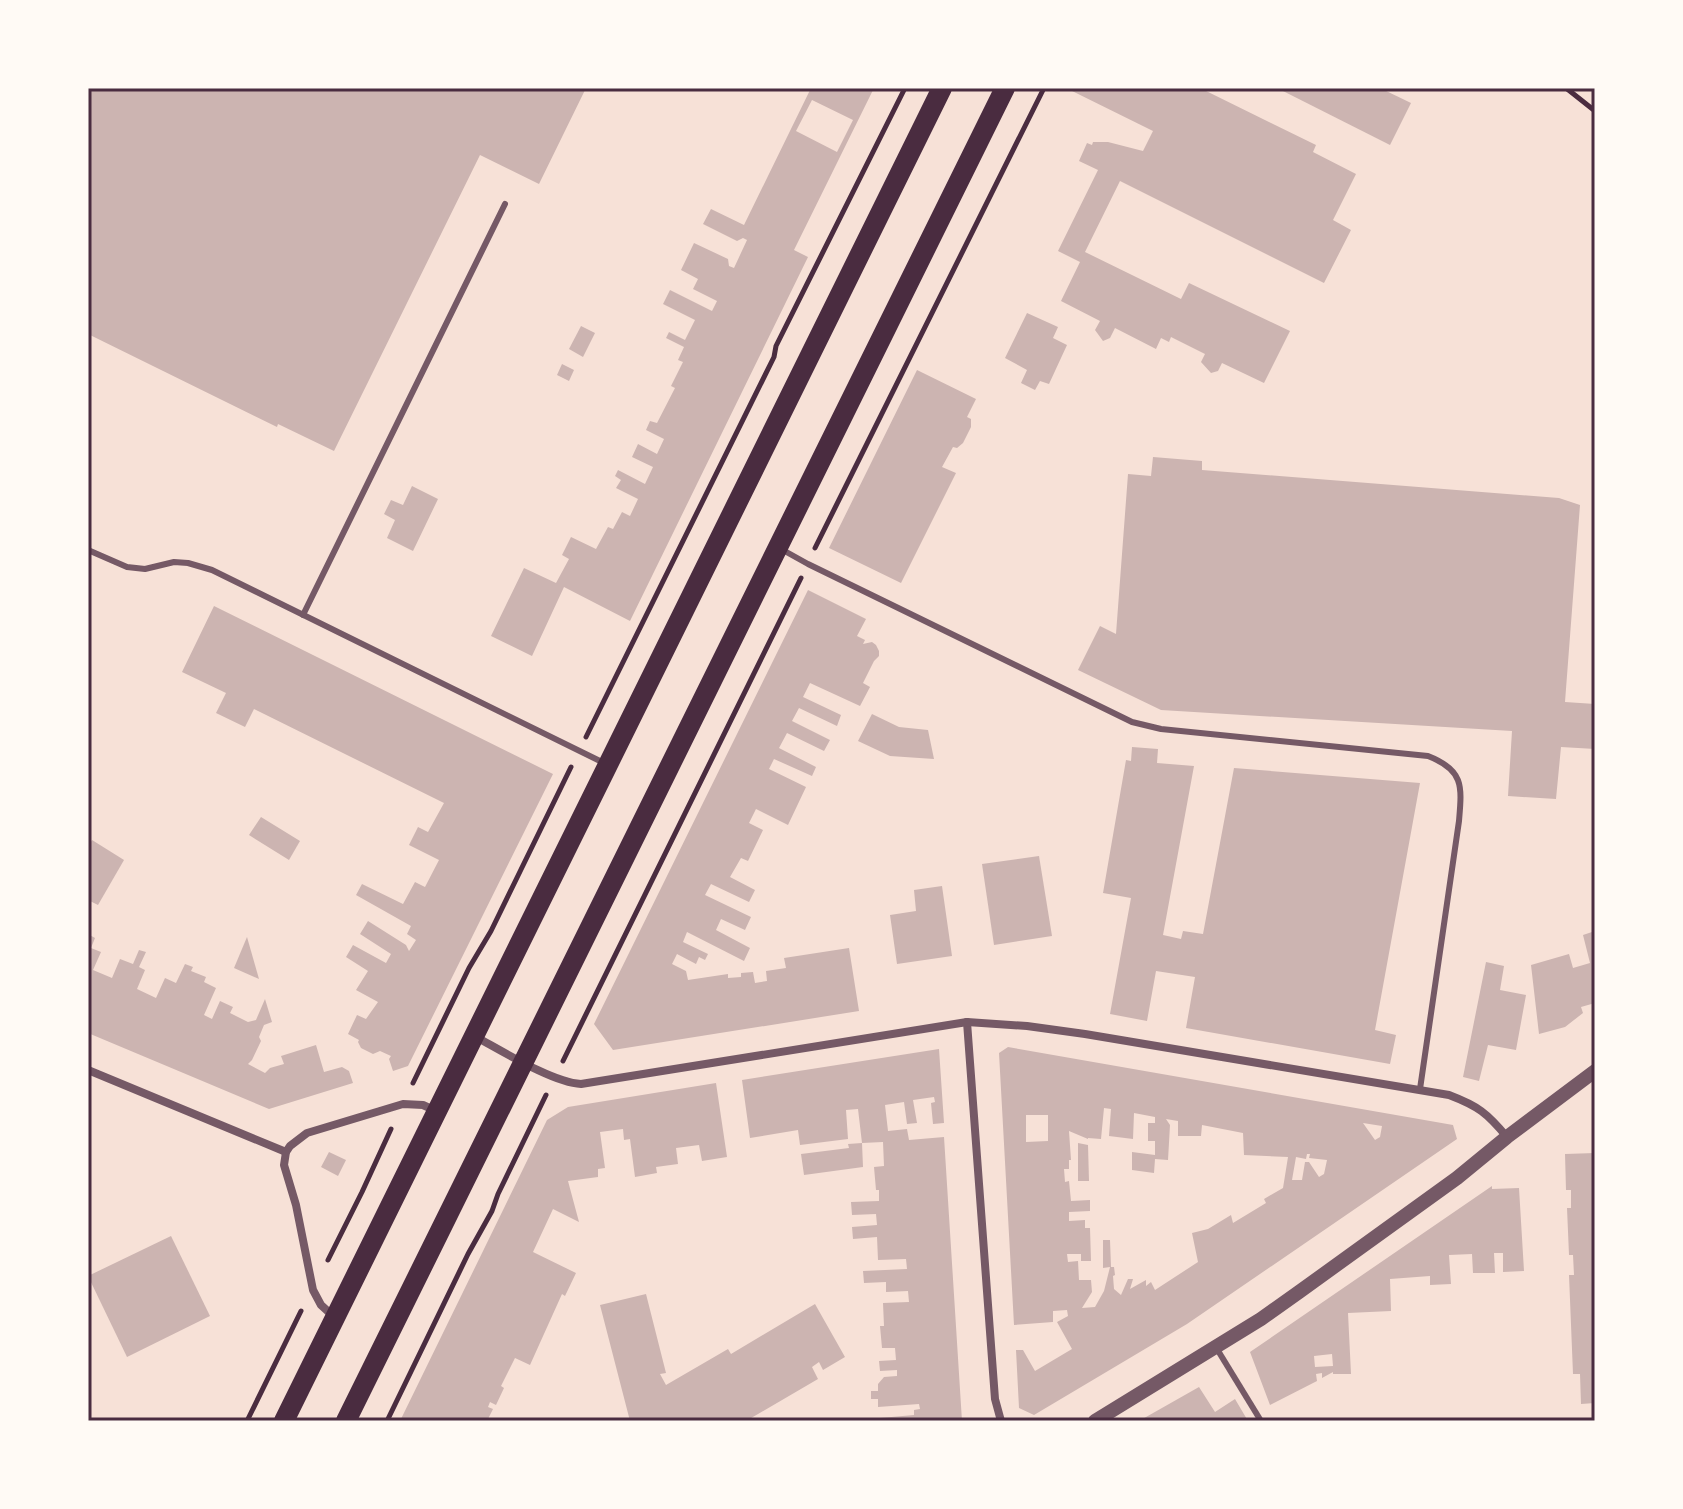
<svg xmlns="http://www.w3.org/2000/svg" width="1683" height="1509" font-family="Manrope,sans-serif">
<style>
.building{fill:#ccb4b1;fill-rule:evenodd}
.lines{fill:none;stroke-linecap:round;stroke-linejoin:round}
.path{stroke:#4a2c40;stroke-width:5}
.service{stroke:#755966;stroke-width:6}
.minor{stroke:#755966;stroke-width:8}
.tertiary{stroke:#755966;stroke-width:14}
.primary{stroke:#4a2c40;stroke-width:20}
.neatline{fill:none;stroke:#4a2c40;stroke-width:3}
</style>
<rect width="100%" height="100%" fill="#f7e1d7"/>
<g class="building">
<path d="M88 88H586L539 184 480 155 334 451 278 424 277 427 88 334Z"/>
<path d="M811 88H874L794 250 808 257 630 621 564 587 532 656 491 636 524 568 556 583 569 559 562 555 571 537 596 549 608 527 613 529 622 512 630 516 638 499 616 488 621 480 615 476 618 470 645 484 653 467 632 457 638 444 657 454 664 439 646 430 650 421 657 423 675 388 671 386 683 362 678 360 684 347 666 338 669 332 685 340 695 320 663 304 670 290 712 311 717 301 693 289 698 279 681 270 694 243 728 259 729 266 734 268 747 240 743 238 737 241 703 224 711 209 744 225ZM812 100 853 120 837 152 796 131Z"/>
<path d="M1066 88H1200L1316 145 1313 152 1356 174 1333 220 1351 230 1324 283 1120 181 1085 252 1181 299 1189 283 1290 331 1264 383 1222 363 1218 371 1211 373 1201 362 1205 354 1171 337 1169 342 1161 338 1156 349 1115 328 1110 338 1103 341 1095 330 1100 321 1061 301 1080 262 1058 251 1098 170 1079 161 1087 143 1092 145 1093 142H1108L1143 151 1153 131Z"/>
<path d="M1277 88H1380L1411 103 1390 145Z"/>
<path d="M1027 313 1058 327 1053 338 1067 345 1049 384 1040 381 1035 390 1021 383 1027 370 1005 358Z"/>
<path d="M581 326 595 333 583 357 569 349Z"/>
<path d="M562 364 574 370 569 381 557 375Z"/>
<path d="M917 370 976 399 967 417 971 419V427L963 443 957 448 953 447 942 467 956 473 901 583 829 548Z"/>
<path d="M1153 457 1202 461V470L1559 498 1580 505 1565 702 1595 704V749L1561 747 1556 799 1508 796 1512 731 1161 710 1078 670 1100 626 1116 634 1128 474 1151 476Z"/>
<path d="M412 486 438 499 413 551 387 538 395 520 384 514 391 500 403 505Z"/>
<path d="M808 590 866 619 857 636 865 640 863 644 872 642 876 645 879 651V656L874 661 863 683 870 687 860 706 810 683 803 697 841 715 837 726 799 708 792 721 830 740 824 751 787 733 779 748 816 767 812 776 774 759 769 769 806 787 788 825 756 809 749 823 763 830 748 861 741 858 730 877 755 890 749 902 711 884 705 895 751 917 745 930 721 919 716 930 750 948 744 961 687 932 683 942 708 954 705 960 699 957 696 964 677 954 672 964 686 971 688 980 728 974V978L741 977V973L753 972 755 983 767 981 766 971 786 968 784 958 849 948 859 1011 613 1050 594 1024Z"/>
<path d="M214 606 553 774 408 1066 393 1071 389 1059 391 1056 380 1051 373 1054 361 1048 358 1042 359 1040 348 1034 357 1015 366 1019 378 1002 356 990 368 971 346 957 353 945 386 963 391 954 360 934 368 921 406 945 409 951 416 940 407 934 411 926 356 895 362 884 403 904 415 882 425 887 439 860 409 845 418 827 428 832 444 803 254 709 245 727 216 713 226 693 182 672Z"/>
<path d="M872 714 899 727 928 730 934 759 890 756 858 741Z"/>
<path d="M1132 747 1158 749 1157 763 1194 766 1163 935 1181 939 1183 931 1203 934 1234 768 1420 783 1375 1030 1396 1035 1390 1064 1186 1028 1195 977 1156 971 1147 1021 1110 1014 1131 898 1103 893 1126 760 1131 761Z"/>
<path d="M261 817 300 841 289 860 249 835Z"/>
<path d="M92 840 124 860 98 905 88 900V847Z"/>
<path d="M1039 856 1052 936 994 945 982 864Z"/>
<path d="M942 886 952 956 897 964 890 915 916 911 914 890Z"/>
<path d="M1595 931V1003L1581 1007 1583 1013 1565 1027 1539 1034 1531 965 1569 954 1573 968 1590 963 1583 935Z"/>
<path d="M88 934 95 938 91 948 101 952 93 970 112 978 120 959 133 964 139 950 146 952 139 967 145 970 137 989 156 998 165 978 176 983 185 964 193 967 191 971 206 977 204 982 216 988 204 1015 212 1019 220 1001 233 1007 230 1013 248 1022 256 1020 265 999 272 1022 264 1025 259 1037 261 1041 252 1060 248 1064 265 1073 270 1068 284 1064 281 1056 316 1045 324 1072 342 1067 349 1071 353 1083 269 1109 88 1033Z"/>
<path d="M247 937 259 979 234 968Z"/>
<path d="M1486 962 1504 966 1500 990 1526 995 1516 1050 1488 1045 1479 1081 1463 1077Z"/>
<path d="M1008 1047 1453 1125 1457 1139 1187 1324 1034 1415 1019 1408 1016 1350H1023L1035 1371 1072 1349 1057 1322 1068 1316 1067 1310 1053 1311V1322L1014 1325 999 1053ZM1104 1108 1111 1109 1109 1136 1133 1139 1134 1113 1155 1117V1123H1148V1141H1155V1155L1132 1152V1170L1154 1173 1155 1159 1168 1160 1170 1125 1166 1119 1178 1121V1136H1201L1202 1125 1243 1133 1244 1155 1288 1157 1283 1188 1264 1199 1266 1203 1233 1223 1231 1215 1208 1229 1192 1233 1198 1262 1155 1290 1151 1282 1146 1286V1280L1130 1289 1133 1279H1128L1121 1295 1114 1289 1113 1276 1115 1275 1114 1267H1111L1110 1240H1103V1268L1110 1267 1104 1291 1095 1307 1082 1308 1092 1292 1091 1280H1079L1078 1261 1068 1262 1067 1254H1081V1261H1091L1090 1228H1085V1220L1069 1221V1212L1090 1211V1200L1071 1201 1069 1181 1065 1182 1064 1169H1069V1160H1071L1069 1131 1088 1139V1138L1101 1139ZM1026 1115H1048V1141L1026 1142ZM1363 1123 1382 1126 1380 1137 1375 1140ZM1307 1154H1310L1309 1158 1327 1160 1324 1174 1319 1177 1309 1162H1305L1302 1180H1292L1296 1157 1306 1159Z"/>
<path d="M939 1049 944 1123 933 1124 931 1103 935 1102 934 1097 913 1100 917 1123 907 1124 904 1102 885 1105 888 1131 907 1129 909 1140 944 1137 962 1421H937V1418L928 1421H869V1419L914 1415V1410L920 1409 919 1404 878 1407V1399H871V1391H878V1384L884 1377 897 1376V1370L880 1371 879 1361 896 1360 895 1348H882L880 1326H884L883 1303 909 1302 908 1291 886 1292V1282L864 1283 863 1271 907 1269 906 1259 878 1260 877 1237 853 1239 852 1227 877 1225 876 1214 852 1215 851 1202 879 1201V1190H876L874 1167 884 1166 883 1142 862 1143 858 1109 846 1110 848 1139 800 1145 798 1130 750 1138 742 1080Z"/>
<path d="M716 1083 727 1157 702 1161 699 1145 676 1148 678 1164 656 1167 657 1173 635 1177 630 1139 624 1140 623 1129 600 1132 605 1168 598 1169V1177L568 1181 579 1222 553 1209 533 1252 576 1273 565 1296 562 1294 530 1365 515 1358 501 1386 504 1388 496 1405 490 1402 488 1407 493 1409 487 1421H400L547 1120 568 1107Z"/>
<path d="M862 1143 863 1167 804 1175 801 1154 849 1148 848 1144Z"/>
<path d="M1078 1143 1088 1145 1089 1181H1078Z"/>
<path d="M329 1152 346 1160 338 1176 321 1167Z"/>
<path d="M1595 1153V1403L1581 1404 1580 1374H1573L1569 1275H1574L1573 1255H1569L1567 1208H1571V1190H1566L1565 1154Z"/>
<path d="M1492 1186V1189L1519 1188 1524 1271 1503 1272V1253H1494L1495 1273H1473L1472 1254 1449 1255 1451 1284 1430 1285V1276L1390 1279 1391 1311 1348 1313 1351 1374H1333V1372L1322 1378V1373L1316 1374 1317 1381 1270 1405 1250 1352ZM1332 1354 1333 1366 1315 1367 1314 1356Z"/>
<path d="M171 1236 210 1316 127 1357 88 1276Z"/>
<path d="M646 1294 666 1373 660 1374 666 1385 728 1349 731 1354 815 1304 845 1357 823 1370 819 1362 812 1367 818 1379 746 1421H630L600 1305Z"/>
<path d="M1199 1387 1215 1412 1235 1399 1248 1421H1139Z"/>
</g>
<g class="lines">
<g class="path">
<path d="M1566 88 1595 111"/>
<path d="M815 548 1044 88"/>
<path d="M586 737 774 357 776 346 905 88"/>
<path d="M563 1061 801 578"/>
<path d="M413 1083 469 968 491 931 571 767"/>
<path d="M328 1260 362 1192 391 1129"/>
<path d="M247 1421 301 1311"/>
<path d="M387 1421 468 1254 492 1211 498 1194 546 1095"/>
</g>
<g class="service">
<path d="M781 549 808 564 1132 722 1161 729 1428 756C1464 770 1462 786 1459 821L1420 1089"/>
<path d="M88 550 127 567 145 569 174 562 188 563 212 570 604 763"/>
<path d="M303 615 505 204"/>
<path d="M1217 1349 1261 1421"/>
</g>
<g class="minor">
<path d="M967 1022 995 1399 1001 1421"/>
<path d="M476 1037C502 1051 554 1083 581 1084L967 1022 1027 1026 1085 1034 1449 1095C1478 1106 1487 1113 1507 1137"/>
<path d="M88 1070 286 1152"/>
<path d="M333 1316 321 1305 313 1290 296 1205 284 1165 286 1152 290 1146 307 1133 403 1104 423 1105 436 1111"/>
</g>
<path class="tertiary" d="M1095 1421 1261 1319 1299 1292 1457 1178 1507 1137 1595 1071"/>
<g class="primary">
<path d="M284 1421 942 88"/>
<path d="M346 1421 1005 88"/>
</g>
</g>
<rect width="1683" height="1509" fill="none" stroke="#fffaf5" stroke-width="180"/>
<rect x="90" y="90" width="1503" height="1329" class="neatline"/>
</svg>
